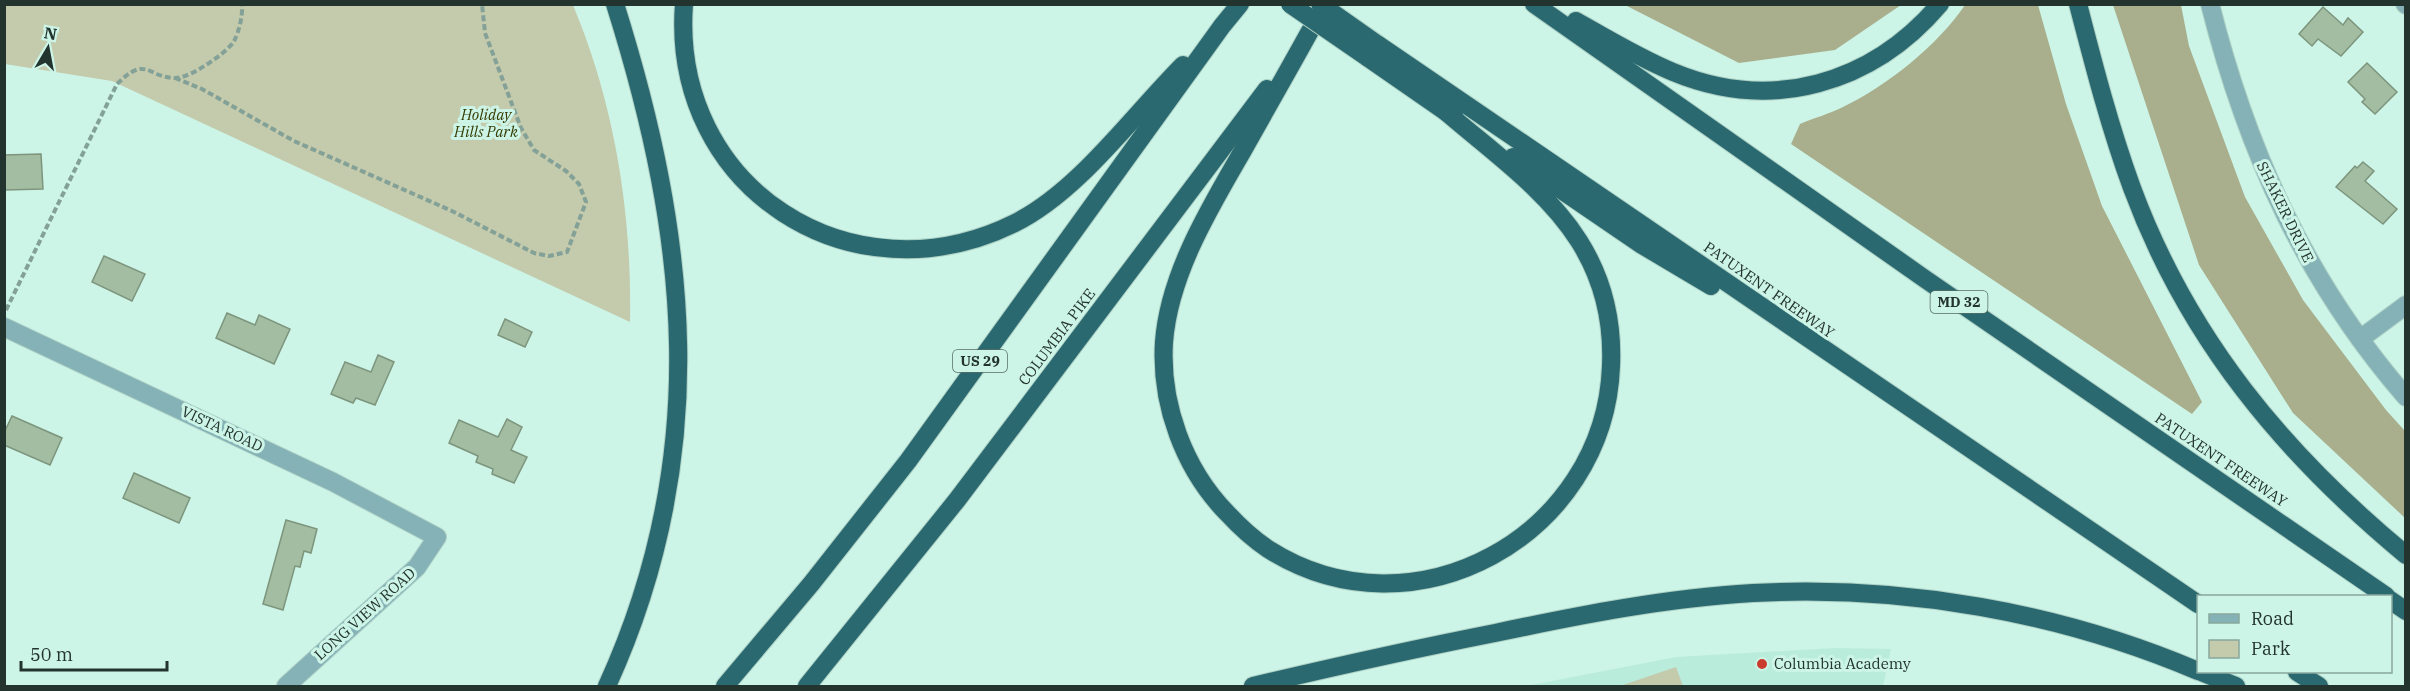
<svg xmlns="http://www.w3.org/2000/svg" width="2410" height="691" font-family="'IBM Plex Serif',serif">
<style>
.built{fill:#baecdc}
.green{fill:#c4caac}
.forest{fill:#a9af8d}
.building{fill:#a2bda2;stroke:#7d957d;stroke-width:1.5}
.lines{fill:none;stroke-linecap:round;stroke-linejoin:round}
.minor-casing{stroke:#aed1c6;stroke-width:20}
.highway-casing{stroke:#aed1c6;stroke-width:20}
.path{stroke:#83a197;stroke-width:4;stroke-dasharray:6 3;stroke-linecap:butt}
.minor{stroke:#85b2b6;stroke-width:18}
.highway{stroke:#2a696f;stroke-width:18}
.highway-bridge-casing{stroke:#aed1c6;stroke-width:20;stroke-linecap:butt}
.highway-bridge{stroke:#2a696f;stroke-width:18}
.poi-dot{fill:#ca3d2d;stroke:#ccf4e7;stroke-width:2}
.labels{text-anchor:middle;stroke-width:6;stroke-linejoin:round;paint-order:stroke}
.shield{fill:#ccf4e7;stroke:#566d66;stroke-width:1.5}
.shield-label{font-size:14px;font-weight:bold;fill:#23332e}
.park-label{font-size:15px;font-style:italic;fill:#353b00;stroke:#ccf4e7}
.street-label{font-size:15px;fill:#23332e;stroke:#ccf4e7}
.poi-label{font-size:15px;fill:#23332e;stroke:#ccf4e7;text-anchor:start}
</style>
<rect width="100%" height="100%" fill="#ccf4e7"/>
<path class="built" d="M1834 648 1891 649 1883 686H1526L1676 657Z"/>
<g class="green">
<path d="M4 5H573C615 106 632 213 630 322L112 81 5 64Z"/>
<path d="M1676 667 1683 686H1620Z"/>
</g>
<g class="forest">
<path d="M1625 5H1901L1835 50 1739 63Z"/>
<path d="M1965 5H2038L2066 104 2102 206 2202 402 2192 414 1791 144 1800 124C1814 118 1829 114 1843 107 1887 86 1938 45 1965 5Z"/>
<path d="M2113 5H2181L2189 46 2245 197 2303 300 2386 410 2405 431V518L2293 413 2199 265Z"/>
</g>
<g class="building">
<path d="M2323 7 2343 25 2348 18 2363 32 2341 56 2318 39 2312 46 2299 34Z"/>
<path d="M2367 63 2397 92 2375 114 2362 102 2365 99 2348 82Z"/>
<path d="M41 154 43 189 4 190V155Z"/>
<path d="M2363 162 2374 171 2365 181 2397 209 2383 224 2336 187 2355 166 2357 168Z"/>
<path d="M104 256 145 274 132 301 92 282Z"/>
<path d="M227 313 255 325 259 315 290 329 274 364 216 338Z"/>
<path d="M505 319 532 332 525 347 498 335Z"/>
<path d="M378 355 394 362 375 405 356 398 353 403 331 394 345 362 371 372Z"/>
<path d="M12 416 62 438 50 465 4 445V433Z"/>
<path d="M507 419 522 427 511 450 527 457 514 483 492 474 493 469 476 462 478 456 449 443 459 420 498 437Z"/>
<path d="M134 473 190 498 179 523 123 498Z"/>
<path d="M286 520 317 529 311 553 304 551 300 567 295 566 283 610 263 604Z"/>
</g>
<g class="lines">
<defs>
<g id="minor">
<path d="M2210 4C2247 151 2306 282 2406 397"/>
<path d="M2405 4 2406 5"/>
<path d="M4 327 333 482 437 537 417 567 286 686"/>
<path d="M2360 339 2406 305"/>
</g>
<g id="highway">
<path d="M684 4C670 188 852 304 1015 223 1079 191 1132 116 1183 65"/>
<path d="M1534 4 1925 279 2386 596"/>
<path d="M2078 4C2094 66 2110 128 2132 188 2188 339 2283 453 2406 555"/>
<path d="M1576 21C1608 39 1639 58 1673 72 1772 113 1872 84 1940 4"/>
<path d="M1310 31C1288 71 1265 111 1242 152 1209 209 1169 275 1164 342 1160 404 1184 469 1227 513 1239 526 1253 539 1268 549 1414 642 1605 535 1611 366 1613 321 1603 279 1579 241 1546 189 1491 151 1445 111"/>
<path d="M1377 44 2198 604"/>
<path d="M1367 57 1455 118"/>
<path d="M1513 157 1642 245 1711 286"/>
<path d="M2390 600 2406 611"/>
<path d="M2201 672 2236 686"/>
<path d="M2297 672 2319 686"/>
<path d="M607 686C712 456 689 239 615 4"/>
<path d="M725 686 811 584 908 461 1222 26 1240 4"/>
<path d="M807 686 957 500 1267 89"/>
<path d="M1253 686C1333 667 1414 649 1495 633 1580 615 1666 598 1753 593 1905 585 2059 612 2198 671"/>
</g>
</defs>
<use href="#minor" class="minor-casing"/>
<use href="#highway" class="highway-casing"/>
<g class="path">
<path d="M175 78 202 89 294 141 452 211 534 253 549 256 567 252 586 202 579 184 566 171 534 150 521 128 485 33 482 4"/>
<path d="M6 310 117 84C147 54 147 78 176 78 190 78 227 53 234 41 239 32 243 15 242 4"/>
</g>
<use href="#minor" class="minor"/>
<use href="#highway" class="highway"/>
<defs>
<g id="highway-bridge">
<path d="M1290 4 1367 57"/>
<path d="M1320 4 1377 44"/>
</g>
</defs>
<use href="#highway-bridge" class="highway-bridge-casing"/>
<use href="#highway-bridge" class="highway-bridge"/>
</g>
<circle class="poi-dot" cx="1762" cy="664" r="6"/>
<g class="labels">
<g class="shield">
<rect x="1930.5" y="291" width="57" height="22" rx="4.5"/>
<rect x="953" y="350" width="54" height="22" rx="4.5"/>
</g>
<g class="shield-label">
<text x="1959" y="307">MD 32</text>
<text x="980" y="366">US 29</text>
</g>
<g class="park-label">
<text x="486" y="120">Holiday<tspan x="486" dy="17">Hills Park</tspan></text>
</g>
<g class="street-label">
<text transform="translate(2285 212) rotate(64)" y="5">SHAKER DRIVE</text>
<text transform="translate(1769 290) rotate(35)" y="5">PATUXENT FREEWAY</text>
<text transform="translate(1057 337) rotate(-53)" y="5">COLUMBIA PIKE</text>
<text transform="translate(222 429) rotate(25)" y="5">VISTA ROAD</text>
<text transform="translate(2221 460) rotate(34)" y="5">PATUXENT FREEWAY</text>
<text transform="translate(365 614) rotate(-42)" y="5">LONG VIEW ROAD</text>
</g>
<g class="poi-label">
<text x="1774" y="669">Columbia Academy</text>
</g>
</g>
<rect width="2410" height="691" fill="none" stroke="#23332e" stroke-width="12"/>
<rect x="2197" y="595" width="195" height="78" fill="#ccf4e7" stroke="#88a79d" stroke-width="1.5"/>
<rect x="2209" y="614" width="30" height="9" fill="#85b2b6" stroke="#88a79d" stroke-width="1.5"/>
<text x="2251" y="625" font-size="18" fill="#23332e">Road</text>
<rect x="2209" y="640" width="30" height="18" fill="#c4caac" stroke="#88a79d" stroke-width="1.5"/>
<text x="2251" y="655" font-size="18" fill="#23332e">Park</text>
<g transform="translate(48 48) rotate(10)" stroke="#ccf4e7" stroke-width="4.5" paint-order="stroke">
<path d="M0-4.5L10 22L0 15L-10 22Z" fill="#23332e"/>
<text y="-9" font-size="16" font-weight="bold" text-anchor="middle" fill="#23332e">N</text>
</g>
<path d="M21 661v9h146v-9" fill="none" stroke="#23332e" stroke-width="3"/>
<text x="30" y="661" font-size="18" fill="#23332e" stroke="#ccf4e7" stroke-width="4.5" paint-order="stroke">50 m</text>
</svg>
